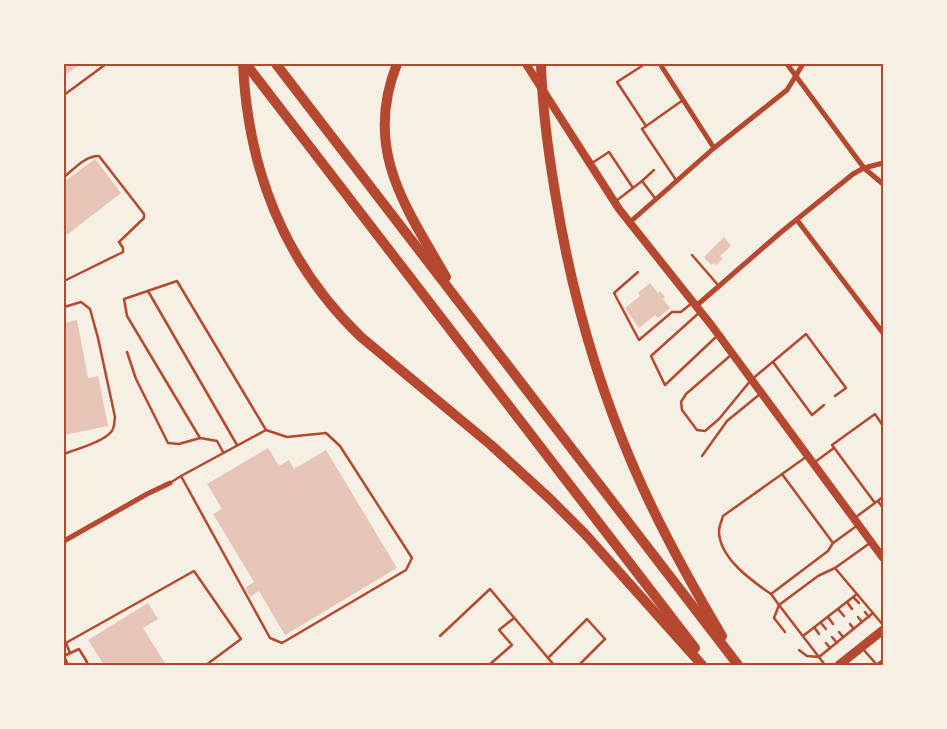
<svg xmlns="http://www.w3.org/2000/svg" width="947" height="729" font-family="'DM Sans',sans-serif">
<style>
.building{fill:#e6c5b7}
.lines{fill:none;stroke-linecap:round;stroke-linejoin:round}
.service{stroke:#b5482f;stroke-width:2.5}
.minor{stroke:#b5482f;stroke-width:5}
.secondary{stroke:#b5482f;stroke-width:8}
.primary{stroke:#b5482f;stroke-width:9}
.motorway{stroke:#b5482f;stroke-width:10}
.neatline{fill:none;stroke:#b5482f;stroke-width:2}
</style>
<rect width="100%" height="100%" fill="#f6efe4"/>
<g class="building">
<path d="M64 64H80L64 76Z"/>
<path d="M95 159 121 193 64 237V182Z"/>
<path d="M724 237 731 246 720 256 723 259 716 265 714 263 711 265 704 257Z"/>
<path d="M650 283 658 293 660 291 665 297 663 299 670 308 658 318 655 315 639 328 625 308 640 296 638 293Z"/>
<path d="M77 320 88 378 98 376 108 426 64 435V323Z"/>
<path d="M268 448 279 466 289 460 294 469 326 450 397 568 285 635 259 591 250 597 245 588 254 582 213 514 222 509 207 484Z"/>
<path d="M148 603 158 619 143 628 166 665H104L88 640Z"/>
</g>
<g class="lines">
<g class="service">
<path d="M645 64 617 82 646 126"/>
<path d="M64 95 106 64"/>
<path d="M592 163 609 152 633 188"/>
<path d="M64 177C73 170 86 155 99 156L144 214V218L119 242 123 248V252L64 281"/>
<path d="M676 180 642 129 683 100"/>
<path d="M642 181 654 170"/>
<path d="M616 201 642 181 655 198"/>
<path d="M692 255 718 285"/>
<path d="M638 272 614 293 639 340 672 312H681L692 303"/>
<path d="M148 291 237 445"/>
<path d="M64 307 81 302 90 309 98 338 115 417C114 422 115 428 111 432 103 442 76 449 64 454"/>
<path d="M700 312 651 356 665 385 717 336"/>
<path d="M127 352 136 379 168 443 179 444 200 438"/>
<path d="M731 355 686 394 681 402 682 410 697 430 705 431 719 419 751 380 806 334 846 388 835 396"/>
<path d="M773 362 812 415 824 405"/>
<path d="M223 452 217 441 200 438 127 316 124 299 177 281 266 430"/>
<path d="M702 456 727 421 760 394"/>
<path d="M815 462 834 448"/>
<path d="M782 474 833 543"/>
<path d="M170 483 181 476 266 430 287 437 326 433 340 446 412 558 406 570 282 643 270 638 181 476"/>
<path d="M878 501 883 508"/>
<path d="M875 503 832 445 875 414 883 426"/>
<path d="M856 517 883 497"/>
<path d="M835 568 883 625"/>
<path d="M771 594C752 581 719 558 719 531 719 526 722 520 723 516L806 457"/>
<path d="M853 597 859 603"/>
<path d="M847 602 852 609"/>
<path d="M838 609 844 616"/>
<path d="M865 612 869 617"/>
<path d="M828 617 833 624"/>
<path d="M858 617 862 622"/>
<path d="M821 623 826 629"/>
<path d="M850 624 854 629"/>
<path d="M814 627 819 634"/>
<path d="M785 632 774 618 779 605 771 594 828 551 833 543 858 525"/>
<path d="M839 632 843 637"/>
<path d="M440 636 490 589 548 658"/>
<path d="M803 636 857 594"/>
<path d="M832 637 837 643"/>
<path d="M66 643 70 653"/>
<path d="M826 643 830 648"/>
<path d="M64 644 194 571 241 639 206 665"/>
<path d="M863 649 877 665"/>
<path d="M799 650 807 656 819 657 873 613"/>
<path d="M68 665 64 656 79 649 87 662 86 665"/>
<path d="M489 665 512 645 499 630 514 618"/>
<path d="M554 665 548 658 587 619 605 639 579 665"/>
<path d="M825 665 779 605 818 576 835 568 870 543"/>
<path d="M876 665 883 660"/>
</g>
<g class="minor">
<path d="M660 64 714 148"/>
<path d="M787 64 864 168 883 184"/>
<path d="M797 220 883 333"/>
<path d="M629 223 714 148 787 90 803 64"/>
<path d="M696 306 780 233 853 174 864 168 883 163"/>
<path d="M64 541 147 494 170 483"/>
</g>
<path class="secondary" d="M526 64 619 209 712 326 883 558"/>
<path class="primary" d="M839 665 883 630"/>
<g class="motorway">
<path d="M243 64C248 169 284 263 361 337L491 445 550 499 585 534 702 665"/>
<path d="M246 64 695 648"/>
<path d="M276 64 738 665"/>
<path d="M397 64C363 149 405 206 446 277"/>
<path d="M541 64C542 107 548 150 555 192 570 287 596 380 634 468 659 526 690 582 722 636"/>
</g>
</g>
<rect width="947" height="729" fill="none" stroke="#f6efe4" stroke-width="130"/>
<rect x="65" y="65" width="817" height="599" class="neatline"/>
</svg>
